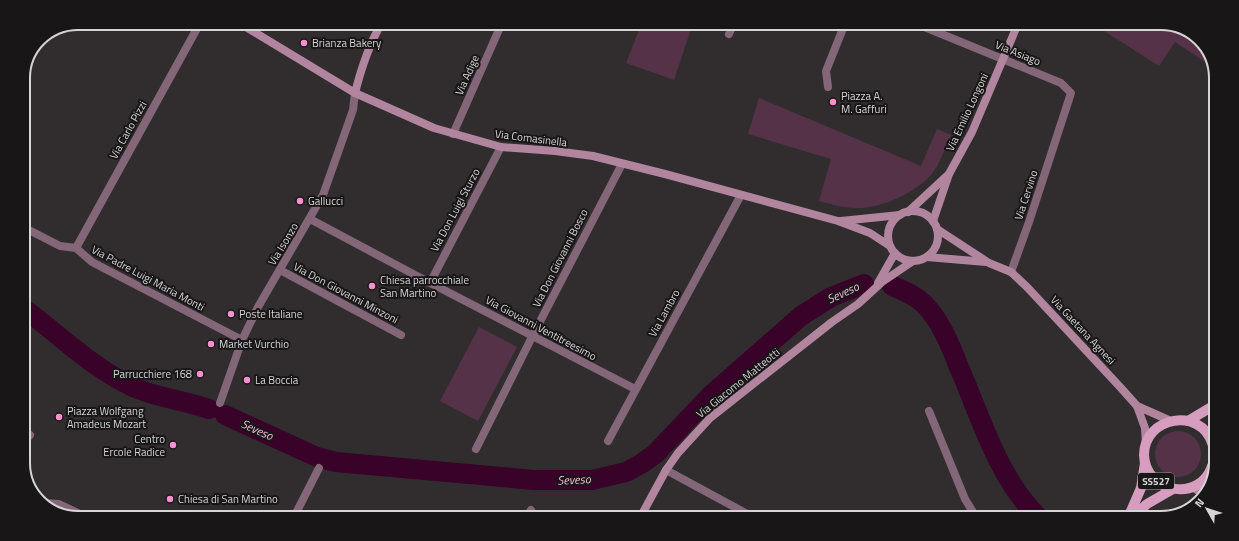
<svg xmlns="http://www.w3.org/2000/svg" width="1239" height="541" font-family="'Titillium Web',sans-serif">
<style>
.green{fill:#563248}
.lines{fill:none;stroke-linecap:round;stroke-linejoin:round}
.river{stroke:#390229;stroke-width:20}
.street{stroke:#836677;stroke-width:8}
.secondary{stroke:#b2859f;stroke-width:8}
.primary{stroke:#d69dbf;stroke-width:10}
.poi-dot{fill:#f690cf;stroke:#181617;stroke-width:1.5}
.labels{text-anchor:middle;stroke-width:4;stroke-linejoin:round;paint-order:stroke}
.shield{fill:#181617;stroke:#9d9b9c;stroke-width:1}
.shield-label{font-size:10px;font-weight:bold;fill:#d6d4d5}
.poi-label{font-size:11px;fill:#d6d4d5;stroke:#181617;text-anchor:start}
.street-label{font-size:11px;fill:#d6d4d5;stroke:#181617}
.water-label{font-size:12px;font-style:italic;fill:#f7bfe0;stroke:#181617}
.rim{fill:none;stroke:#d6d4d5;stroke-width:2}
</style>
<rect width="100%" height="100%" fill="#312d2f"/>
<g class="green">
<path d="M641 25 692 26 674 80 626 63Z"/>
<path d="M1098 27H1182L1205 45 1213 67 1175 42 1159 66Z"/>
<path d="M759 98 921 166 937 129 951 135C945 148 940 165 930 176 913 194 880 209 855 208 843 208 831 204 819 201L831 159 748 134Z"/>
<path d="M479 327 517 347 478 421 440 401Z"/>
<circle cx="1178" cy="454" r="23"/>
</g>
<g class="lines">
<g class="river">
<path d="M892 286C903 290 915 295 924 304 940 320 950 344 958 365 981 417 997 477 1039 518"/>
<path d="M23 308C60 335 91 367 133 387 157 398 184 400 209 409"/>
<path d="M225 415 317 457 336 462 534 480H592L626 472 641 464 655 454 712 394 801 316 831 297 864 284"/>
</g>
<g class="street">
<path d="M922 26 1061 83 1071 93 1029 222 1011 272"/>
<path d="M729 34 733 25"/>
<path d="M828 87 826 71 844 26"/>
<path d="M453 134 501 25"/>
<path d="M310 219 415 275 635 389"/>
<path d="M23 227 60 246 76 248 92 262 242 340"/>
<path d="M76 248 200 23"/>
<path d="M280 270 401 335"/>
<path d="M430 283 501 147"/>
<path d="M220 403 242 340 258 307 323 195 353 110 355 93"/>
<path d="M929 411 965 499 976 517"/>
<path d="M608 441 741 195"/>
<path d="M23 443 30 435"/>
<path d="M476 449 533 335 622 164"/>
<path d="M666 470 751 516"/>
<path d="M43 503 59 504 80 514"/>
<path d="M295 515 319 468"/>
<path d="M527 516 531 510"/>
</g>
<g class="secondary">
<path d="M241 24 355 93 434 128 501 147 555 151 593 156 665 174 838 221 870 233 890 246"/>
<path d="M355 93C361 69 369 45 381 24"/>
<circle cx="913" cy="236" r="25"/>
<path d="M908 212 949 174"/>
<path d="M841 221 900 215"/>
<path d="M933 221 949 174 972 132 1017 26"/>
<path d="M937 229 989 263 1011 272 1027 287 1121 388 1137 406 1145 428 1146 444"/>
<path d="M927 257 986 262"/>
<path d="M878 283 895 253"/>
<path d="M1137 406 1171 421"/>
<path d="M1192 487 1204 494"/>
<path d="M641 516 666 470 678 453 710 418 832 322 858 304 882 282 913 261"/>
</g>
<g class="primary">
<path d="M1188 421 1213 406"/>
<path d="M1212 466C1200 503 1145 493 1144 455 1144 416 1201 407 1212 443"/>
<path d="M1128 518 1141 488 1145 463"/>
<path d="M1131 518 1147 504 1173 489"/>
</g>
</g>
<g class="poi-dot">
<circle cx="304" cy="43" r="4"/>
<circle cx="833" cy="102" r="4"/>
<circle cx="300" cy="201" r="4"/>
<circle cx="372" cy="286" r="4"/>
<circle cx="231" cy="314" r="4"/>
<circle cx="211" cy="344" r="4"/>
<circle cx="200" cy="374" r="4"/>
<circle cx="247" cy="380" r="4"/>
<circle cx="59" cy="417" r="4"/>
<circle cx="173" cy="445" r="4"/>
<circle cx="170" cy="499" r="4"/>
</g>
<g class="labels">
<rect class="shield" x="1138" y="473" width="36" height="16" rx="3"/>
<g class="shield-label">
<text x="1156" y="485">SS527</text>
</g>
<g class="poi-label">
<text x="312" y="47">Brianza Bakery</text>
<text x="841" y="100">Piazza A.<tspan x="841" dy="13">M. Gaffuri</tspan></text>
<text x="308" y="205">Gallucci</text>
<text x="380" y="284">Chiesa parrocchiale<tspan x="380" dy="13">San Martino</tspan></text>
<text x="239" y="318">Poste Italiane</text>
<text x="219" y="348">Market Vurchio</text>
<text x="192" y="378" text-anchor="end">Parrucchiere 168</text>
<text x="255" y="384">La Boccia</text>
<text x="67" y="415">Piazza Wolfgang<tspan x="67" dy="13">Amadeus Mozart</tspan></text>
<text x="165" y="443" text-anchor="end">Centro<tspan x="165" dy="13">Ercole Radice</tspan></text>
<text x="178" y="503">Chiesa di San Martino</text>
</g>
<g class="street-label">
<text transform="translate(1018 53) rotate(22)" y="4">Via Asiago</text>
<text transform="translate(467 75) rotate(-66)" y="4">Via Adige</text>
<text transform="translate(967 112) rotate(-65)" y="4">Via Emilio Longoni</text>
<text transform="translate(128 130) rotate(-61)" y="4">Via Carlo Pizzi</text>
<text transform="translate(531 138) rotate(7)" y="4">Via Comasinella</text>
<text transform="translate(1026 195) rotate(-72)" y="4">Via Cervino</text>
<text transform="translate(455 210) rotate(-62)" y="4">Via Don Luigi Sturzo</text>
<text transform="translate(283 244) rotate(-59)" y="4">Via Isonzo</text>
<text transform="translate(560 258) rotate(-63)" y="4">Via Don Giovanni Bosco</text>
<text transform="translate(148 278) rotate(28)" y="4">Via Padre Luigi Maria Monti</text>
<text transform="translate(346 293) rotate(28)" y="4">Via Don Giovanni Minzoni</text>
<text transform="translate(664 313) rotate(-61)" y="4">Via Lambro</text>
<text transform="translate(541 328) rotate(28)" y="4">Via Giovanni Ventitreesimo</text>
<text transform="translate(1083 330) rotate(47)" y="4">Via Gaetana Agnesi</text>
<text transform="translate(738 383) rotate(-39)" y="4">Via Giacomo Matteotti</text>
</g>
<g class="water-label">
<text transform="translate(843 293) rotate(-25)" y="4">Seveso</text>
<text transform="translate(257 430) rotate(24)" y="4">Seveso</text>
<text transform="translate(574 480) rotate(-3)" y="4">Seveso</text>
</g>
</g>
<path d="M0 0H1239V541H0ZM78 30H1161A48 48 0 0 1 1209 78V463A48 48 0 0 1 1161 511H78A48 48 0 0 1 30 463V78A48 48 0 0 1 78 30Z" fill="#181617" fill-rule="evenodd"/>
<path class="rim" d="M78 30H1161A48 48 0 0 1 1209 78V463A48 48 0 0 1 1161 511H78A48 48 0 0 1 30 463V78A48 48 0 0 1 78 30Z"/>
<g transform="translate(1207 509) rotate(309)" stroke="#181617" stroke-width="3" paint-order="stroke">
<path d="M0-3L7 15L0 10L-7 15Z" fill="#d6d4d5"/>
<text y="-6" font-size="11" font-weight="bold" text-anchor="middle" fill="#d6d4d5">N</text>
</g>
</svg>
